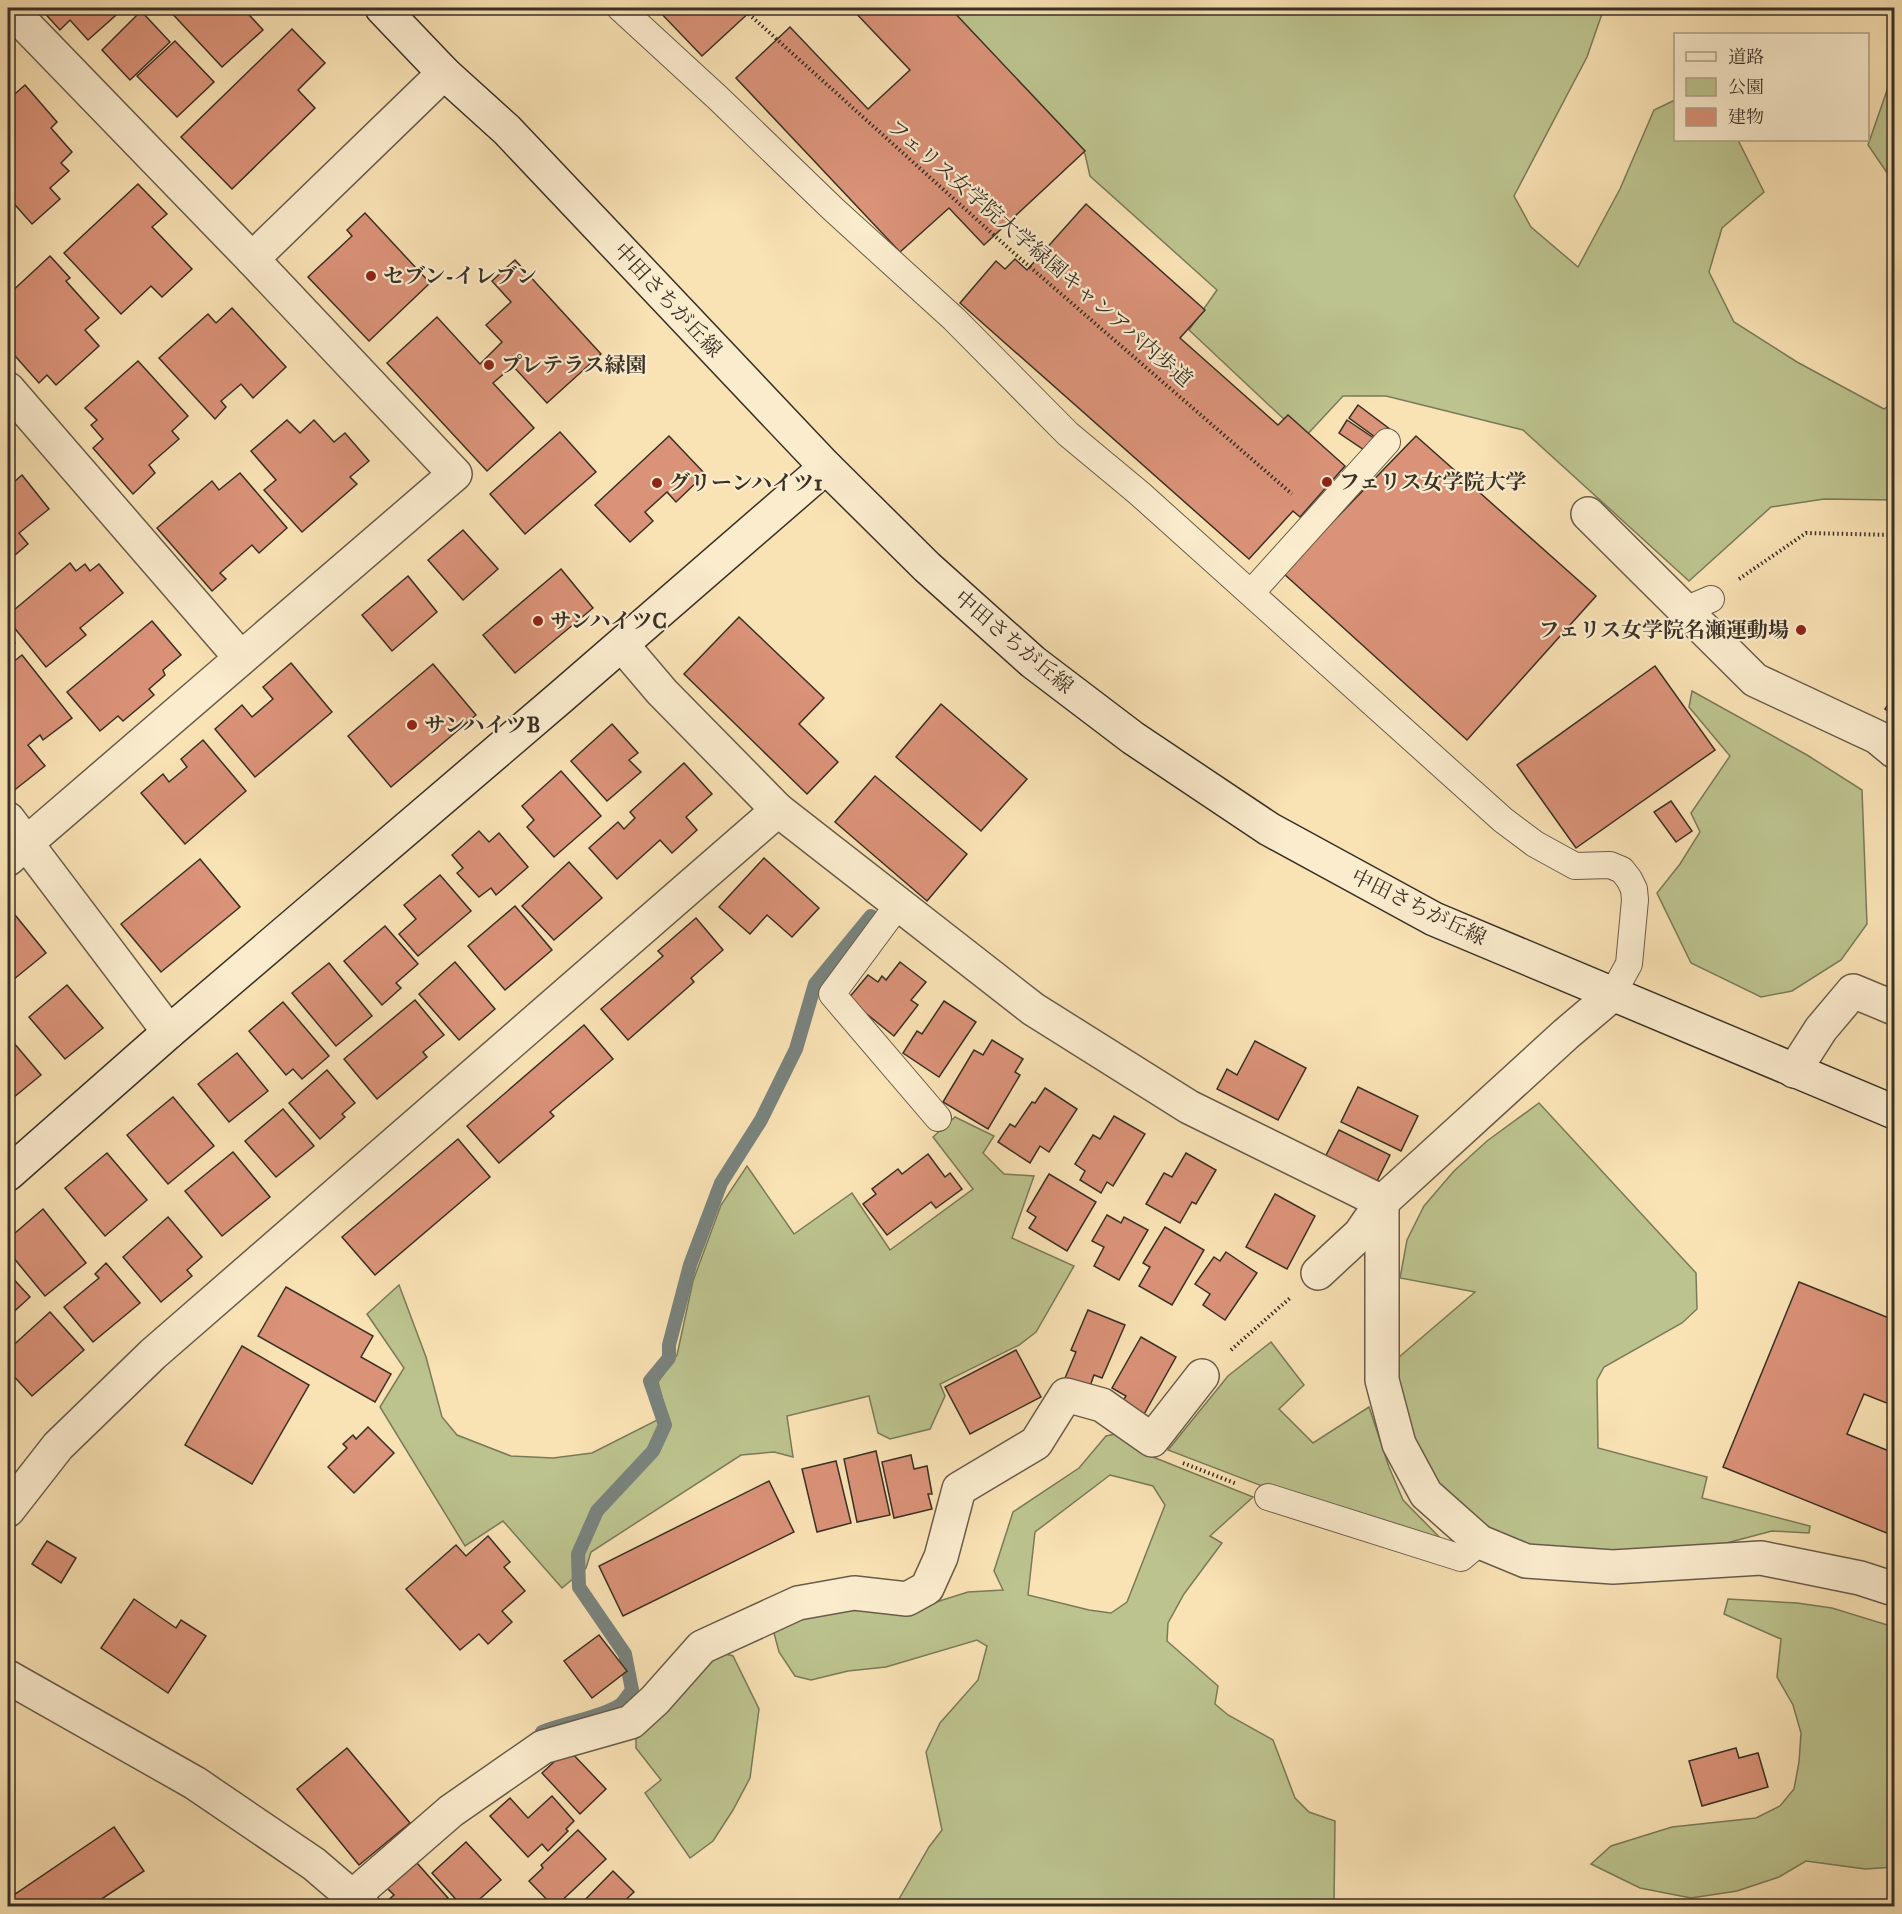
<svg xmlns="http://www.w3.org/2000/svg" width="1902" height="1914" font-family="'IM FELL Great Primer','Noto Serif JP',serif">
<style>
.green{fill:#bcc38e;stroke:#7a7a5a;stroke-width:1.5;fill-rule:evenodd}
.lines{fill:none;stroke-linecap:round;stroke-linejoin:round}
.stream{stroke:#79837e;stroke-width:14}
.building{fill:#da9278;stroke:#393026;stroke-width:1.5}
.lane-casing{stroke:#695c4a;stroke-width:28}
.street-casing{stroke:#695c4a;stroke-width:36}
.secondary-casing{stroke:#393026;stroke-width:36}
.path{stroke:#393026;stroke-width:4;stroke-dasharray:1.5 3;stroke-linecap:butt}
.lane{stroke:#fbecce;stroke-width:26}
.street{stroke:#fbecce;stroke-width:33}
.secondary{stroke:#fbecce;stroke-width:33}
.poi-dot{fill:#8f2418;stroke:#fbecce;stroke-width:2}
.labels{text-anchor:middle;stroke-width:4.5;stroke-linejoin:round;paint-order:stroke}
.street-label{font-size:21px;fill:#393026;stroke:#fbecce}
.poi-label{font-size:21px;font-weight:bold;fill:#393026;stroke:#fbecce;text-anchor:start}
</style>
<rect width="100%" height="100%" fill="#f9e2b4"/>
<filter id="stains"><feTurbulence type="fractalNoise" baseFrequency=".00333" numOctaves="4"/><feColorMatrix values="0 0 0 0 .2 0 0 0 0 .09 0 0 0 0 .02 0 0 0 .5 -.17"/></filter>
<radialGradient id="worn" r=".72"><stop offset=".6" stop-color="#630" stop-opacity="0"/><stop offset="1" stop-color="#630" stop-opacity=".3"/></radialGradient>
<g class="green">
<path d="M945 8H1604L1587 57 1514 196 1531 227 1578 267 1620 189 1654 110 1675 100 1676 140H1738L1764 192 1722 228 1709 272 1734 322 1797 362 1884 409 1894 402V500L1824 499 1771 507 1689 581 1523 430 1386 396H1343L1304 438 1189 330 1217 290 1090 176 1085 154Z"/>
<path d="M1894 59V183L1868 145 1892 76Z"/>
<path d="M1692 691 1807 755 1862 790 1867 924 1841 960 1792 991 1761 997 1691 963 1657 893 1680 864 1700 832 1691 813 1730 756 1689 707Z"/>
<path d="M1539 1103 1696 1273 1697 1309 1682 1323 1604 1367 1597 1380 1598 1448 1707 1477 1702 1498 1810 1526 1809 1533 1772 1531 1719 1545 1640 1553 1509 1544 1447 1502 1408 1444 1392 1363 1475 1292 1400 1278 1407 1240 1424 1206 1454 1171 1487 1141Z"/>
<path d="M955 1117 994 1136 983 1153 1004 1174 1034 1176 1012 1238 1074 1266 1036 1332 1019 1345 940 1384 945 1396 930 1429 890 1439 878 1433 869 1396 787 1416 793 1457 774 1452 741 1455 591 1552 586 1568 562 1588 503 1521 465 1546 380 1407 404 1368 367 1314 399 1285 426 1357 442 1417 457 1435 511 1456 553 1458 592 1453 659 1419 664 1436 669 1424 658 1382 677 1355 693 1281 721 1205 747 1166 794 1234 852 1193 890 1250 973 1189 933 1137Z"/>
<path d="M1271 1342 1304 1385 1279 1409 1313 1443 1369 1407 1389 1467 1403 1500 1446 1544 1304 1502 1168 1450 1228 1376Z"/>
<path d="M1120 1433 1148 1455 1253 1497 1210 1536 1222 1543 1184 1594 1168 1623 1167 1641 1218 1686 1215 1704 1228 1715 1273 1740 1295 1798 1309 1812 1335 1821 1334 1906H895L929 1847 942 1830 926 1752 940 1723 978 1680 987 1646 977 1640 886 1667 848 1671 811 1680 795 1676 779 1652 774 1633 777 1626 838 1606 933 1603 968 1592 1003 1590 994 1571 1013 1512 1079 1468 1106 1436ZM1110 1475 1153 1486 1165 1505 1127 1602 1111 1613 1089 1610 1028 1595 1035 1532Z"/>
<path d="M1728 1599 1797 1603 1832 1608 1894 1627V1867L1865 1869 1806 1861 1779 1877 1737 1891 1691 1898 1640 1888 1591 1864 1611 1846 1672 1827 1756 1818 1780 1806 1794 1789 1799 1762 1801 1733 1793 1705 1777 1677 1781 1639 1724 1614Z"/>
<path d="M715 1651 733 1656 759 1709 750 1778 733 1810 713 1841 690 1858 645 1793 661 1780 636 1748V1728Z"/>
</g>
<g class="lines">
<path class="stream" d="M542 1732C564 1723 602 1717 620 1705 624 1702 628 1695 632 1690L625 1654 579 1587 578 1554 597 1511 653 1451 665 1425 650 1381 669 1358V1345L690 1265 721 1183 761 1120 796 1049 815 984 871 916"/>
</g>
<g class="building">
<path d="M40 8H124L88 40 70 20 60 30Z"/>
<path d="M167 8H243L263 30 222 67Z"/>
<path d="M656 8H754L702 56Z"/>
<path d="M851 8H950L1085 151 984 245 949 208 900 252 736 78 790 27 868 109 910 70Z"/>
<path d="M141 11 170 42 130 80 102 50Z"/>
<path d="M292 29 325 63 298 90 315 108 232 189 181 137Z"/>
<path d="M175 41 214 82 177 117 137 76Z"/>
<path d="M25 85 57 122 51 128 72 152 61 163 69 171 50 188 60 199 32 224 8 197V100Z"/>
<path d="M138 184 167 214 152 227 192 269 162 297 151 286 121 314 64 253Z"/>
<path d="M1086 204 1205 310 1180 338 1278 425 1288 415 1345 466 1300 517 1293 511 1249 559 960 303 996 261 1005 269 1015 259 1027 270Z"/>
<path d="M365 213 430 283 369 341 308 277 352 236 347 230Z"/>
<path d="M50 256 70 278 66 281 99 318 85 330 99 346 56 385 47 375 39 383 8 348V335L14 329 8 321V295Z"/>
<path d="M515 260 601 354 547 403 513 366 493 383 534 428 487 471 387 363 437 317 480 364 502 342 486 325 511 302 492 281Z"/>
<path d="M232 308 286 367 253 398 241 384 221 401 226 407 215 419 159 358 208 314 216 323Z"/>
<path d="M138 361 188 416 172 431 179 439 149 465 155 473 133 494 93 448 103 439 91 425 97 420 85 408Z"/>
<path d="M1358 405 1391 430 1382 442 1349 418Z"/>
<path d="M287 420 300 433 314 420 334 442 345 433 369 461 350 477 357 484 302 532 264 490 276 480 251 451Z"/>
<path d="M1347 420 1381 443 1373 456 1339 433Z"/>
<path d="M560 432 596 472 525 534 490 494Z"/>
<path d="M669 436 705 474 676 502 667 492 645 512 653 521 630 542 595 505Z"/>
<path d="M1416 436 1596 596 1467 740 1283 573Z"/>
<path d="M240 473 287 528 259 553 252 545 220 573 226 579 212 591 157 528 212 481 219 490Z"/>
<path d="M22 475 49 509 19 533 28 544 8 561V487Z"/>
<path d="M463 530 498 569 463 600 428 560Z"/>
<path d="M70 563 76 571 85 564 90 571 99 564 123 593 80 628 86 635 46 667 8 620V615Z"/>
<path d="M561 569 593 608 515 673 483 635Z"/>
<path d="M408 576 437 612 392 651 362 615Z"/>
<path d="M739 617 824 698 799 724 838 762 807 794 684 674Z"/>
<path d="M152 621 181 655 163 670 165 675 149 689 154 695 123 721 118 716 100 731 67 692Z"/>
<path d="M8 633 15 643 8 649Z"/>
<path d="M22 655 72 718 43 740 40 735 28 745 45 766 12 792 8 786V666Z"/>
<path d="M291 663 332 712 255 777 215 729 242 705 252 717 273 699 263 687Z"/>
<path d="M433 664 476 715 391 787 348 736Z"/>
<path d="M1655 666 1715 750 1576 848 1517 765Z"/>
<path d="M1894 695V715L1885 709Z"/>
<path d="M941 704 1027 779 981 831 896 757Z"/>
<path d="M612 724 638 753 629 760 641 772 607 801 571 761Z"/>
<path d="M203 740 246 791 185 844 141 793 163 774 169 782 187 767 181 759Z"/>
<path d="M684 763 712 794 686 817 697 830 672 853 660 840 617 879 589 848 618 822 624 829 635 818 630 812Z"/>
<path d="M561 771 601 816 554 857 527 827 534 820 522 806Z"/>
<path d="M875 776 967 854 927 901 835 822Z"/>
<path d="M1671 801 1692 831 1676 842 1654 812Z"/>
<path d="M479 831 489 842 499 833 528 867 496 895 491 888 479 897 457 873 463 868 452 855Z"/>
<path d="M764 858 819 908 792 937 767 915 750 934 719 907Z"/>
<path d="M200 859 240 907 161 972 121 924Z"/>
<path d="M569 862 602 898 554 940 522 906Z"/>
<path d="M440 875 471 911 418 956 399 934 416 919 404 905Z"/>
<path d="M515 906 552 950 505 990 468 946Z"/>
<path d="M11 910 46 953 8 984V913Z"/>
<path d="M696 918 723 950 691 978 694 982 628 1040 601 1009 663 956 658 951Z"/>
<path d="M385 926 418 964 396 983 401 988 382 1005 344 961Z"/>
<path d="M455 962 495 1009 459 1040 419 994Z"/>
<path d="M900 962 926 982 911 1000 918 1005 894 1036 848 999 868 975 878 982 882 976 886 980Z"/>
<path d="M329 963 372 1016 336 1046 292 993Z"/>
<path d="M67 985 103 1028 65 1059 29 1017Z"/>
<path d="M415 1000 444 1035 423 1052 427 1057 377 1099 344 1059Z"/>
<path d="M944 1001 976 1022 939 1077 903 1053 917 1031 922 1034Z"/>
<path d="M283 1002 329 1056 302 1079 293 1069 286 1075 249 1031Z"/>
<path d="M584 1025 613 1059 550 1112 554 1116 499 1163 467 1126Z"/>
<path d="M8 1036 41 1075 8 1102Z"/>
<path d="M992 1040 1023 1059 1015 1072 1020 1075 988 1129 943 1102 974 1050 983 1055Z"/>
<path d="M1255 1041 1306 1068 1278 1120 1217 1089 1227 1069 1237 1075Z"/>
<path d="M237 1053 268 1091 229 1122 198 1084Z"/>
<path d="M327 1070 355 1103 342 1114 345 1117 320 1139 289 1103Z"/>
<path d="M1358 1087 1418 1116 1401 1151 1341 1122Z"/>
<path d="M1045 1088 1077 1109 1049 1152 1040 1146 1030 1163 998 1142 1010 1124 1015 1127 1032 1102 1035 1103Z"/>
<path d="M173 1097 214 1146 168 1184 127 1135Z"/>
<path d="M283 1109 314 1146 276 1177 245 1141Z"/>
<path d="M1114 1116 1145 1134 1113 1186 1107 1182 1101 1193 1080 1180 1085 1171 1075 1164 1093 1135 1100 1139Z"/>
<path d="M1339 1130 1390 1155 1376 1183 1321 1165Z"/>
<path d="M458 1139 490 1177 375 1275 342 1237Z"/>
<path d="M233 1152 270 1197 222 1236 185 1191Z"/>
<path d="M107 1153 147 1200 105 1236 65 1188Z"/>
<path d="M1186 1153 1216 1170 1196 1204 1192 1202 1180 1223 1146 1204 1164 1173 1172 1177Z"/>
<path d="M928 1154 945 1177 950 1173 962 1189 936 1208 931 1202 887 1235 863 1204 876 1194 872 1189 898 1169 902 1174Z"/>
<path d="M1049 1174 1096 1202 1067 1251 1029 1228 1036 1217 1027 1211Z"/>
<path d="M1275 1194 1315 1216 1287 1269 1246 1247Z"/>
<path d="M43 1209 86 1263 45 1296 8 1251V1239Z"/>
<path d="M1107 1215 1121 1223 1124 1217 1148 1230 1119 1280 1094 1266 1104 1247 1092 1241Z"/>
<path d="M168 1217 202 1257 187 1270 192 1276 161 1302 123 1257Z"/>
<path d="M1165 1227 1204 1250 1172 1305 1139 1286 1150 1267 1143 1263Z"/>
<path d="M1226 1252 1257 1273 1225 1320 1203 1305 1210 1294 1195 1284 1214 1257 1220 1261Z"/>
<path d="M106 1263 140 1303 93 1342 64 1307 99 1278 95 1274Z"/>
<path d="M8 1273 30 1297 8 1317Z"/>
<path d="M1799 1282 1894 1320V1406L1864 1394 1847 1434 1894 1453V1536L1723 1467Z"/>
<path d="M286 1287 373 1336 361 1357 391 1374 375 1402 258 1336Z"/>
<path d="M1088 1310 1125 1325 1102 1378 1094 1375 1089 1389 1065 1378 1076 1352 1071 1350Z"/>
<path d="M50 1312 84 1350 32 1396 8 1370V1350Z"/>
<path d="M1141 1337 1176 1357 1143 1416 1121 1404 1126 1396 1112 1388Z"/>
<path d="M242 1346 309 1385 252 1484 185 1445Z"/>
<path d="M1016 1350 1041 1397 970 1434 945 1387Z"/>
<path d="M368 1427 394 1453 354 1493 328 1467 347 1448 343 1444 353 1435 356 1439Z"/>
<path d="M876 1451 890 1515 857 1522 844 1459Z"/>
<path d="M911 1455 914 1469 927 1466 932 1494H928L932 1509 894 1518 882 1462Z"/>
<path d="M836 1461 851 1523 817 1532 802 1469Z"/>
<path d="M769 1481 794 1532 623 1616 599 1566Z"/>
<path d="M488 1536 510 1562 504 1567 525 1591 502 1611 512 1622 488 1644 479 1634 460 1650 406 1589 456 1545 466 1556Z"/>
<path d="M47 1541 76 1558 61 1583 32 1564Z"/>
<path d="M134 1599 176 1628 181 1620 206 1636 168 1693 101 1648Z"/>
<path d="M599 1635 627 1671 592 1698 564 1661Z"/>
<path d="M347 1748 410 1823 359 1865 297 1789Z"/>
<path d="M1736 1748 1739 1758 1758 1753 1768 1787 1702 1806 1689 1761Z"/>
<path d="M568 1749 606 1789 580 1814 542 1773Z"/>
<path d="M552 1796 574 1821 566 1829 568 1831 548 1851 542 1844 528 1857 490 1816 510 1798 528 1818Z"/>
<path d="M114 1827 144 1871 91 1906H8V1899Z"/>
<path d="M578 1830 606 1859 556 1906H553L529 1881 543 1868 541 1865Z"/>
<path d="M466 1842 501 1880 472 1906H462L432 1873Z"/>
<path d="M417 1863 448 1898 438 1906H391L387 1901 394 1895 387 1888Z"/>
<path d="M613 1871 634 1892 619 1906H579Z"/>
</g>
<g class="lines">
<defs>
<g id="lane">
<path d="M620 8 718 98 833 209 954 319 1068 434 1139 493 1503 820 1535 844 1575 866 1610 865 1622 870 1629 879 1634 889 1635 900 1629 964 1612 995"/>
<path d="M1251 593 1387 442"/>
<path d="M1685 610 1711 599"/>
<path d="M898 905 832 994 938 1118"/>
<path d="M1268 1497 1461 1558 1480 1542"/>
</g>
<g id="street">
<path d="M252 259 444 73"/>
<path d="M8 389 241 658"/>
<path d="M1588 514 1755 680 1877 737 1894 751"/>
<path d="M622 645 662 692 778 810 1033 1009 1189 1107 1382 1202"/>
<path d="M8 819 169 1032"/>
<path d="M8 859 455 474 252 259 9 8"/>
<path d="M1794 1071 1821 1029 1853 991 1894 1008"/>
<path d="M1382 1202V1380L1399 1444 1426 1494 1480 1542 1526 1561 1613 1567 1761 1558 1860 1578 1894 1589"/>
<path d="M1318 1273 1360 1234 1382 1202 1566 1034 1612 995"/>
<path d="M8 1510 58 1446 153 1354 778 810"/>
<path d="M8 1677 195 1783 314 1864 363 1906"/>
<path d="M352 1897 451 1811 543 1747 631 1722 655 1700 702 1647 798 1603 854 1593 907 1599 927 1588 941 1557 959 1489 1036 1443 1066 1395 1102 1405 1152 1440 1202 1376"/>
</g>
<g id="secondary">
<path d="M382 8 444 73 507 130 826 467 927 567 1033 662 1133 738 1269 829 1434 919 1894 1112"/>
<path d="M8 1174 169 1032 562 696 826 467"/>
</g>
</defs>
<use href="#lane" class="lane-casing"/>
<use href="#street" class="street-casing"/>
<use href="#secondary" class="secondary-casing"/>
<g class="path">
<path d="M742 8 1015 254 1292 494"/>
<path d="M1739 579 1806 533 1894 535"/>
<path d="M1231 1350 1290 1298"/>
<path d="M1183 1463 1237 1484"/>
</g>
<use href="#lane" class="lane"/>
<use href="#street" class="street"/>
<use href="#secondary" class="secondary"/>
</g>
<g class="poi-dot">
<circle cx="371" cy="276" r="6"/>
<circle cx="489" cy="365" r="6"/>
<circle cx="1327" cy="482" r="6"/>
<circle cx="657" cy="483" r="6"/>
<circle cx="538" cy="621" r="6"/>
<circle cx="1801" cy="630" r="6"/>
<circle cx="412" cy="725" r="6"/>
</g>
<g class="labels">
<g class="street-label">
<text transform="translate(1040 253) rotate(41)" y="7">フェリス女学院大学緑園キャンアパ内歩道</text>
<text transform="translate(668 300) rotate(47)" y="7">中田さちが丘線</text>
<text transform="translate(1014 642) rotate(40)" y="7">中田さちが丘線</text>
<text transform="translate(1419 907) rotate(26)" y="7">中田さちが丘線</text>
</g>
<g class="poi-label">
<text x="383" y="283">セブン-イレブン</text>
<text x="501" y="372">プレテラス緑園</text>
<text x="1339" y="489">フェリス女学院大学</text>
<text x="669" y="490">グリーンハイツ1</text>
<text x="550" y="628">サンハイツC</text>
<text x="1789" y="637" text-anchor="end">フェリス女学院名瀬運動場</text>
<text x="424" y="732">サンハイツB</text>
</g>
</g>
<rect width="1902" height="1914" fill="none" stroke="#f9e2b4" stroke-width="30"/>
<rect x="9" y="9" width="1884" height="1896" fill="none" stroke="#393026" stroke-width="3"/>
<rect x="15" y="15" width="1872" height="1884" fill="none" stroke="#393026" stroke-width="1.5"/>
<rect x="1674" y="33" width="195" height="108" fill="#fbecce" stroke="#ada18b" stroke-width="1.5"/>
<rect x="1686" y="52" width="30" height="9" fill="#fbecce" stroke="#ada18b" stroke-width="1.5"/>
<text x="1728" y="63" font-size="18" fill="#393026">道路</text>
<rect x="1686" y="78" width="30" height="18" fill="#bcc38e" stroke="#ada18b" stroke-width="1.5"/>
<text x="1728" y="93" font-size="18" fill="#393026">公園</text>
<rect x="1686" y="108" width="30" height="18" fill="#da9278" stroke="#ada18b" stroke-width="1.5"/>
<text x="1728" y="123" font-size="18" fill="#393026">建物</text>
<rect width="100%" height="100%" filter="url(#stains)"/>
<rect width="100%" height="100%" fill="url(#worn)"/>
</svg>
